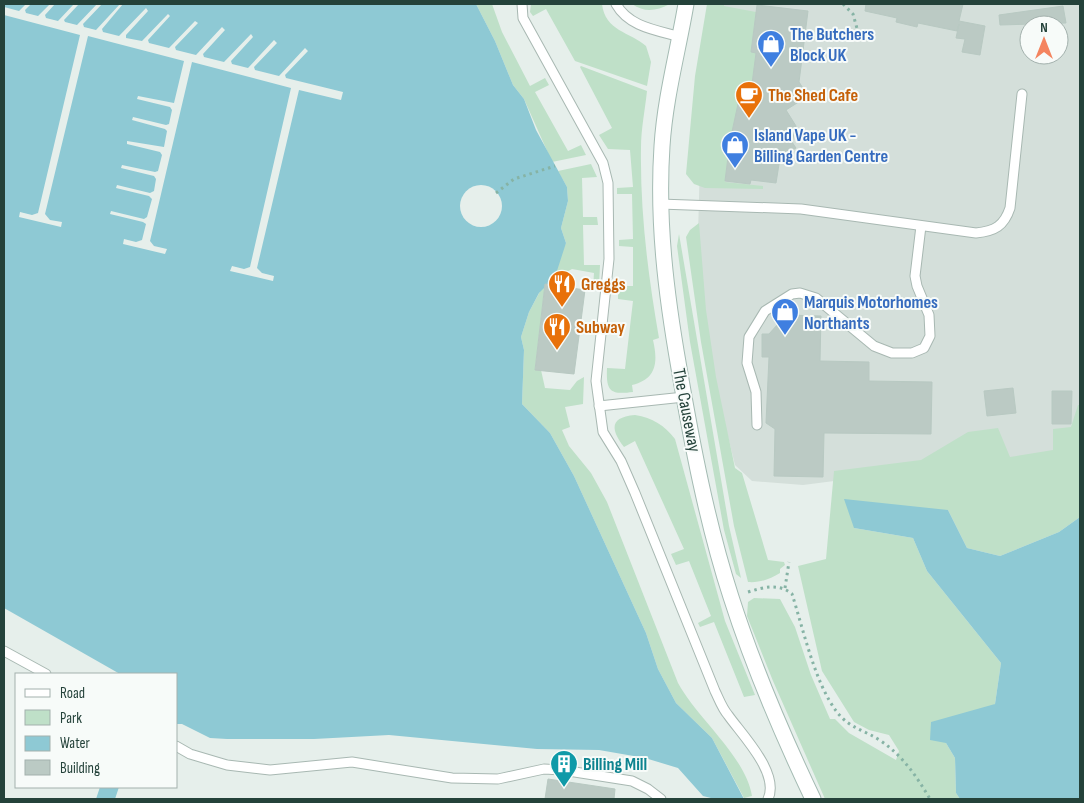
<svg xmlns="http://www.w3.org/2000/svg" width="1084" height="803" font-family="'Sofia Sans Condensed',sans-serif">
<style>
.built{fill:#d4dfda;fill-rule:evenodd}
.green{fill:#bfe0c8}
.water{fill:#8ec9d4}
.pier{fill:#e6efeb}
.building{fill:#bbcac4;stroke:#b8c9c2}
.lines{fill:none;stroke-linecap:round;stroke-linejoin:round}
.lane-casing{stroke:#a8b8b2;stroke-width:11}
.secondary-casing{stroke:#a4bbb3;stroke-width:17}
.path{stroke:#86b3a5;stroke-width:3;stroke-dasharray:2.5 4;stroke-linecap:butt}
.lane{stroke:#fff;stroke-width:9}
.secondary{stroke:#fff;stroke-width:15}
.labels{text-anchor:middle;stroke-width:4;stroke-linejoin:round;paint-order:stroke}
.shop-label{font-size:18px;font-weight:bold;fill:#366cbe;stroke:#f7fbf9;text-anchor:start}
.food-label{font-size:18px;font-weight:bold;fill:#c56008;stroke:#f7fbf9;text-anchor:start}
.street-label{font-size:18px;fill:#24423a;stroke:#f7fbf9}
.culture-label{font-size:18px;font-weight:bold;fill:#0d838f;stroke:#f7fbf9;text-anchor:start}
</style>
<rect width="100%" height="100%" fill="#e6efeb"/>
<path class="built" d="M722 4H1080V420L1054 458 951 466 803 485 752 481 735 465 715 384 704 301 698 235 700 161ZM1029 25H1059V55H1029Z"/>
<g class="green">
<path d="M476 4H492L502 32 530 86 545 78 549 85 535 92 568 151 581 145 586 155 552 162 524 99 513 85 495 41Z"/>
<path d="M531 4H602C605 31 630 32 646 46L651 62 647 86 575 61 546 9 533 16 530 12Z"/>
<path d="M632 4H670C656 11 645 13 632 4Z"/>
<path d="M707 4H724V6L756 12 751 52 756 53 749 107 738 105 733 128 743 130 728 156 725 182 763 186V189L705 188 694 184 686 174 695 76Z"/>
<path d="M581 66 647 91C645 110 641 129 641 148 640 212 648 275 659 338L653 340C658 362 657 379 632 385L633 392C610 395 606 391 607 368L625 369 633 301 618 299V286H633V247L619 246V240L633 239 632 194H617V188L633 187 630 150 608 149 599 135 612 128 580 67Z"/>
<path d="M591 164 597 177 582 178 583 217H597L598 225H583L584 265H600L599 286 593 288 594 273 572 269 545 284 535 369 541 370 545 388 570 390 577 381 584 377 583 404 565 407 570 427 562 430 569 446 591 473 607 502 678 683C697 718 746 757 752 796L744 798 712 738 676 703 658 669 646 633 574 476 550 433 522 404 524 350 521 337 529 312 566 243 561 228 568 201 567 187 558 171Z"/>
<path d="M699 223 706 310 716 377 735 468 742 473 768 560 784 562 785 565 780 569V573C770 579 760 583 748 582L734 526 701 342 686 237 690 230Z"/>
<path d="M679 234 729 526 741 578 736 574 724 530 690 342 677 246Z"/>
<path d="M1078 405H1080V517L1059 532 1000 556 967 548 948 510 854 528 913 538 927 571 1001 663 995 704 946 743 955 758 956 793 960 799H825L773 681 747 616 748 602 754 598 780 599 795 627 811 675 830 719H835L849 733 896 760 899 751 889 735 869 730 854 722 822 671 798 566 826 559 834 471 921 460 968 432 998 428 1010 457 1053 450V429L1071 427Z"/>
<path d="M635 415C653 418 664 425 675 439L725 621 755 695 744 697 714 622 700 627 698 623 711 616 689 561 676 565 671 554 684 549 635 441 624 447C610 429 610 417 635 415Z"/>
</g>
<g class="water">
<path d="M4 4H476L495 41 513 85 524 99 536 130 567 187 568 201 561 228 566 243 555 277 539 293 529 312 521 337 524 350 522 404 550 433 574 476 646 633 658 669 676 703 712 738 744 799H715L703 796 678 768 645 758 599 750 537 749 389 735 314 739H227L210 738 182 724H176V674H120L4 608Z"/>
<path d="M844 499 948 510 967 548 1000 556 1059 532 1080 517V799H960L956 793 955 758 946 743 930 740 931 722 995 704 1001 663 927 571 913 538 854 528Z"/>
<path d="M100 787H119L115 799H96Z"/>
</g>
<g class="pier">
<path d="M26 4H31L25 10 26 13 38 16 50 4H55L45 15 46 18 58 21 74 4H79L64 20 65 22 77 25 97 4H102L83 24 84 27 96 30 120 4H123L102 29 103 32 119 36 146 8 148 11 126 35V38L142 41 168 14 170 16 148 40 149 43 169 48 195 21 198 23 175 47 176 50 196 55 222 27 225 30 203 54 204 57 224 62 251 34 253 37 231 61 232 64 248 68 274 40 277 43 254 67 255 70 279 76 305 48 308 51 285 75 286 78 343 92 341 100 299 90 257 268 262 273 274 276 273 281 230 271 232 266 244 269 250 267 291 88 192 62 150 241 154 246 167 249 165 254 123 244 124 239 136 242 142 240 146 224 143 222 110 214 111 211 144 219 147 217 152 199 149 196 116 188 117 185 150 193 154 191 156 179 154 176 121 168 122 165 155 172 158 171 162 155 160 152 127 144V141L164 147 167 131 165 129 132 120 133 117 166 125 169 124 172 110 170 107 137 99 138 96 174 103 184 61 88 36 45 214 50 220 62 222 61 227 19 217 20 212 32 215 38 213 80 35 4 15V7L19 11Z"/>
<circle cx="481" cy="206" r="21"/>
</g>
<g class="building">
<path d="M866 4H963L959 21 985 26 980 55 962 52 965 39 956 38 959 24 957 31 918 23 917 27 896 22 897 18 865 11Z"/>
<path d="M757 5 808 11 799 82 808 96 786 110 796 126 792 142 796 148 780 158 776 183 751 180 750 184 725 181 730 141 738 104 749 107 756 53 751 52Z"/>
<path d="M1063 6 1066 23 1000 25 999 15Z"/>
<path d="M545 284 585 290 574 374 535 370Z"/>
<path d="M786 315 821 316 820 361 869 362V381L932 382 931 434 824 433 823 477 774 476 775 429 766 423 769 357H762V334H769Z"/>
<path d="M1013 388 1016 413 987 416 984 391Z"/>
<path d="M1052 391H1072L1071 424H1052Z"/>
<path d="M548 779 615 789 614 799H545Z"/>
</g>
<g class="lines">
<defs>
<g id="lane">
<path d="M522 4 523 18 603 163 608 183 609 259 596 381 603 432 621 461 635 493 715 691C719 699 722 708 728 715 742 735 780 773 768 799"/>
<path d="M616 4C629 27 656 30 681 37"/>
<path d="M660 204 801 209 976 233C995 231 1004 226 1010 208L1022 94"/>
<path d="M599 406 684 397"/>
<path d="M757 425 756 392 747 363 749 337 765 311 792 294 800 293 816 298 874 346 892 353H912L924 348 930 336 929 315 917 286 915 276 921 226"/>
<path d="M4 651 46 674"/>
<path d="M176 746 190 754 227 765 270 770 352 762 452 778 498 779 544 769 562 770 632 781 648 789 661 799"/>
</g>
<path id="secondary" d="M686 4C678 51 665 98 662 146 657 221 666 294 679 368 692 444 707 523 731 597 753 666 782 734 813 799"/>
</defs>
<use href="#lane" class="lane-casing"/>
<use href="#secondary" class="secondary-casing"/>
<g class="path">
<path d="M843 4 853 14 858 32"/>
<path d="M496 193 514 179 555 166"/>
<path d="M785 588 789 562"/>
<path d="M748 592C764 587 779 583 792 594 803 628 815 684 837 712 850 729 865 730 881 741 903 756 917 777 930 799"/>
</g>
<use href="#lane" class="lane"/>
<use href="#secondary" class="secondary"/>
</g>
<defs>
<symbol id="shop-pin" viewBox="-11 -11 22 30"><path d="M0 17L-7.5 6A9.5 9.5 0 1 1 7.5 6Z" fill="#3f7fe0" stroke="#f7fbf9"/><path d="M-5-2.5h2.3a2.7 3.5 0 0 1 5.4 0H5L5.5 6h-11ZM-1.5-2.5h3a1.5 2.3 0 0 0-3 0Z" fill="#fff"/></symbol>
<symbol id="cafe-pin" viewBox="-11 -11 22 30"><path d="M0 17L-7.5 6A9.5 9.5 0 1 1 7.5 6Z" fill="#e8710a" stroke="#f7fbf9"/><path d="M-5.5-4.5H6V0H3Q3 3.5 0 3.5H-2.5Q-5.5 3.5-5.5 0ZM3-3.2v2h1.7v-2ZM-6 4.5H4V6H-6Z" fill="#fff"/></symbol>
<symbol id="restaurant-pin" viewBox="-11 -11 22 30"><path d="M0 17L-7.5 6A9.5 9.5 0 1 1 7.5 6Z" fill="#e8710a" stroke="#f7fbf9"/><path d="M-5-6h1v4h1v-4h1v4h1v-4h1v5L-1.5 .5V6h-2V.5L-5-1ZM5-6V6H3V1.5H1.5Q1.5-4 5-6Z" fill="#fff"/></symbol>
<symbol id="building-pin" viewBox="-11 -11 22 30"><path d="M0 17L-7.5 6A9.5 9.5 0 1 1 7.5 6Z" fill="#0f9aa8" stroke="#f7fbf9"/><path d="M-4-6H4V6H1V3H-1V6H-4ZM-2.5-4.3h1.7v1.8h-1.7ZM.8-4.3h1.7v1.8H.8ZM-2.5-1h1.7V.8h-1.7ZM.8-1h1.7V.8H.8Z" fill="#fff"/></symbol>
</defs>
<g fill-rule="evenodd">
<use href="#shop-pin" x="755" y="28" width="32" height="43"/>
<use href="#cafe-pin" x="733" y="79" width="32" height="43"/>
<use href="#shop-pin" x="719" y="129" width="32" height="43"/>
<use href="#restaurant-pin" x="546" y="268" width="32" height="43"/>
<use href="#shop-pin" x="769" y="296" width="32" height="43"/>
<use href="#restaurant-pin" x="541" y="311" width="32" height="43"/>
<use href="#building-pin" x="548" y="748" width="32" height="43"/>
</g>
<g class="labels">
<g class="shop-label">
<text x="790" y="40">The Butchers<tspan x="790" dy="21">Block UK</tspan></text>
<text x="754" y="141">Island Vape UK -<tspan x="754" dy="21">Billing Garden Centre</tspan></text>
<text x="804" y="308">Marquis Motorhomes<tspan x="804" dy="21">Northants</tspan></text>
</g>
<g class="food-label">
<text x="768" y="101">The Shed Cafe</text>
<text x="581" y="290">Greggs</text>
<text x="576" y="333">Subway</text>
</g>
<g class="street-label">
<text transform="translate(687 410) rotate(79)" y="6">The Causeway</text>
</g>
<g class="culture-label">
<text x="583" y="770">Billing Mill</text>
</g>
</g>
<rect width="1084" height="803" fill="none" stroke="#24423a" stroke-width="10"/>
<rect x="15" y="673" width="162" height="115" fill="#f7fbf9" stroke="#a3b1ad"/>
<rect x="25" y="689" width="25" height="8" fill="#ffffff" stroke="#a3b1ad"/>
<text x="60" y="698" font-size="15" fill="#24423a">Road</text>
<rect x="25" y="710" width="25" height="15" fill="#bfe0c8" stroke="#a3b1ad"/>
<text x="60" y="723" font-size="15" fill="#24423a">Park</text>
<rect x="25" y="736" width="25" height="15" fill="#8ec9d4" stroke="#a3b1ad"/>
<text x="60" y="748" font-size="15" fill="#24423a">Water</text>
<rect x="25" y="760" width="25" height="15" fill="#bbcac4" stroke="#a3b1ad"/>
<text x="60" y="773" font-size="15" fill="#24423a">Building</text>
<g transform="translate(1044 40)"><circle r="24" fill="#f7fbf9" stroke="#a3b1ad"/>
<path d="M0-4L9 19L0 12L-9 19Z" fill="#f4845f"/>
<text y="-8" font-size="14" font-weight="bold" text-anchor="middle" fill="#24423a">N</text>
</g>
</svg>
